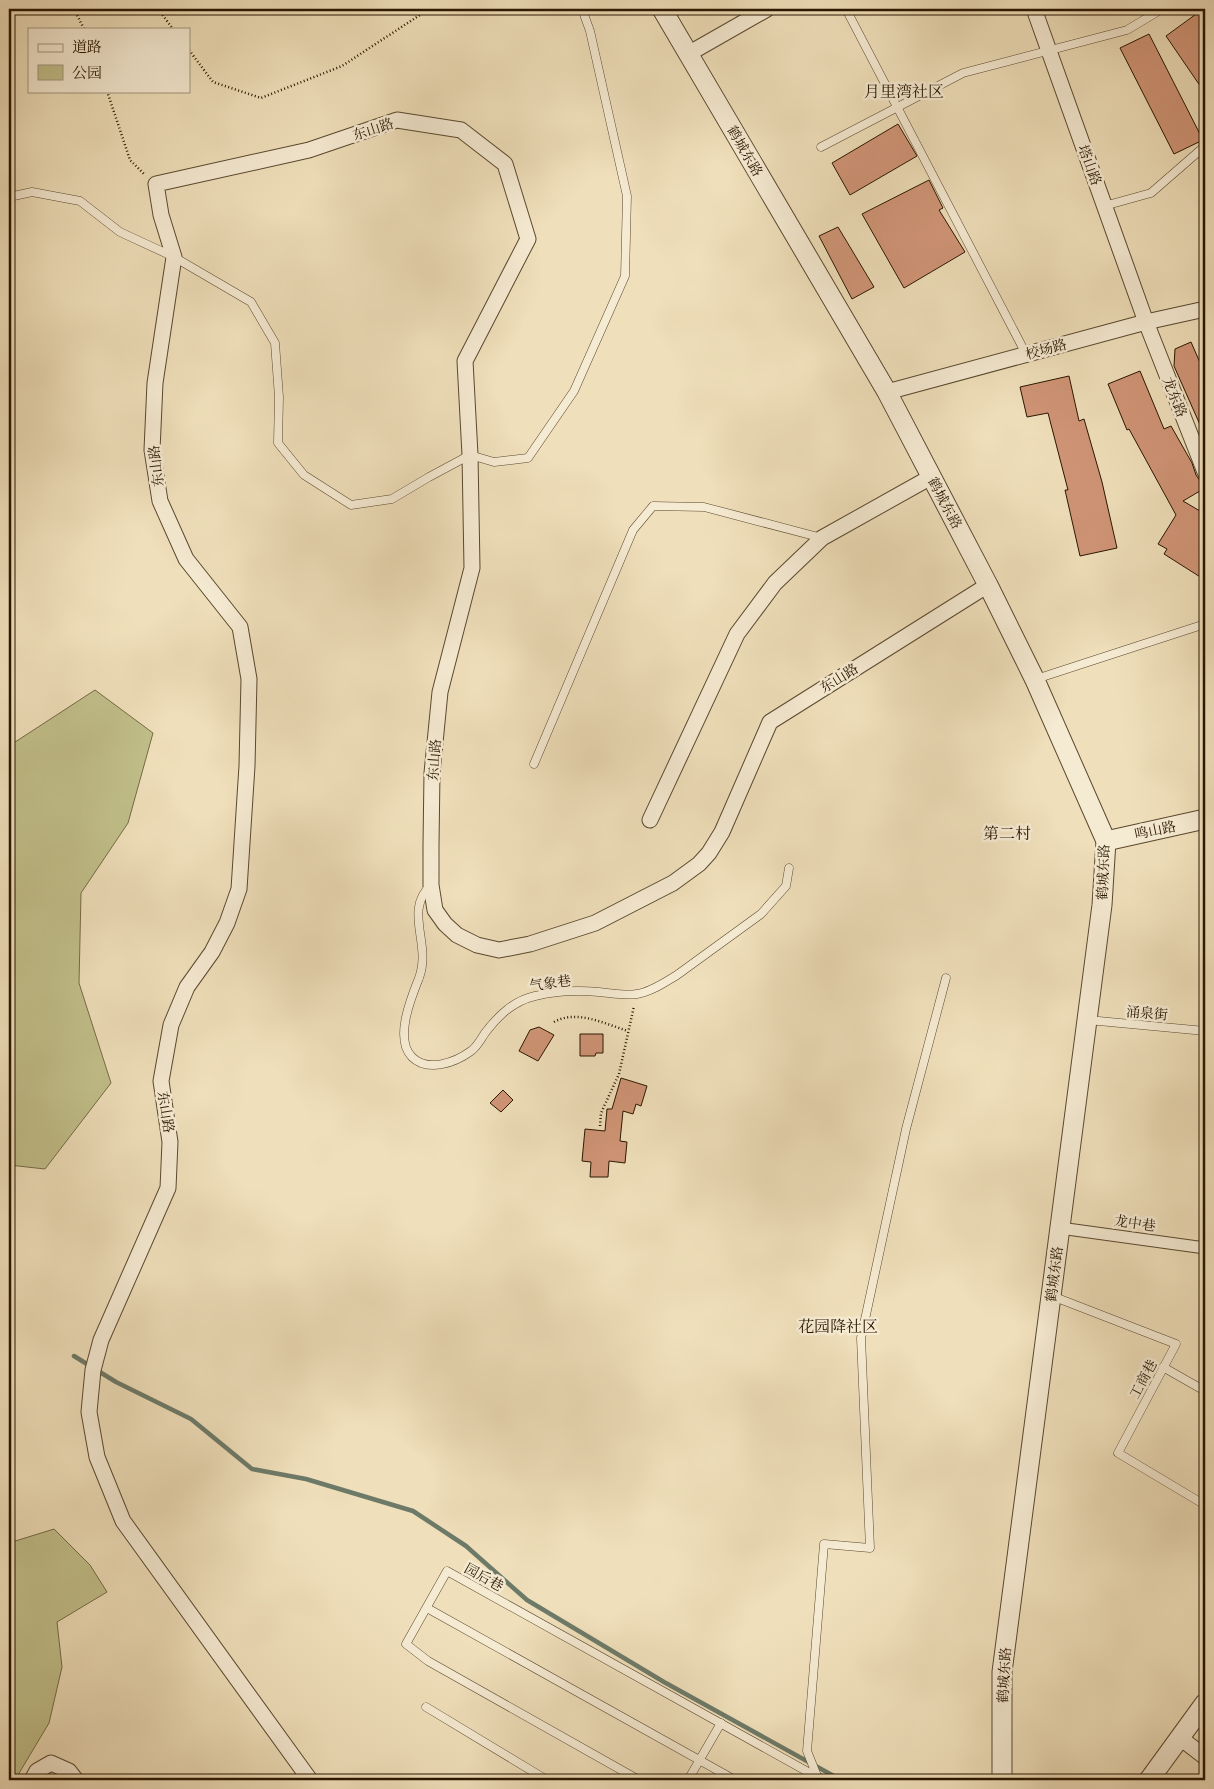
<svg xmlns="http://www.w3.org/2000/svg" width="1214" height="1789" font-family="Alegreya,'Noto Serif SC',serif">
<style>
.green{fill:#c1bf8a;stroke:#756a45}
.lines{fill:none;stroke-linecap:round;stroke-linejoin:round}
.stream{stroke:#6d7a68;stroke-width:4.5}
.building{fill:#d09577;stroke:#291600}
.service-casing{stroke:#5a482e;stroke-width:9}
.pedestrian-casing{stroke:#5a482e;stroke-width:13}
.minor-casing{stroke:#5a482e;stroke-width:17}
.tertiary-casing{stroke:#5a482e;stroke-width:21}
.path{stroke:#291600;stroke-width:2.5;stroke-dasharray:1 2.5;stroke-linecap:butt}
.service{stroke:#f5ead2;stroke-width:8}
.pedestrian{stroke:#f5ead2;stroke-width:11}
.minor{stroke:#f5ead2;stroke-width:15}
.tertiary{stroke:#f5ead2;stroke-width:19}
.labels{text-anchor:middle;stroke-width:5;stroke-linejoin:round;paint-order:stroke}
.street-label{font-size:14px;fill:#291600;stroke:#f5ead2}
.quarter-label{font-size:16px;fill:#291600;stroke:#f5ead2}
</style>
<rect width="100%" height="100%" fill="#efdfba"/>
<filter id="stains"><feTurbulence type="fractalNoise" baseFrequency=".004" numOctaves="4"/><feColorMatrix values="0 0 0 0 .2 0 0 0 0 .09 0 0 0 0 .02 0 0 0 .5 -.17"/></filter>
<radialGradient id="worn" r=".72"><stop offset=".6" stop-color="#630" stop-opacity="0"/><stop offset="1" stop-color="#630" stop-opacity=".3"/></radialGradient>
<g class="green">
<path d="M95 690 153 733 128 823 81 893 79 983 111 1083 45 1169 9 1165V746Z"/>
<path d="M54 1529 90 1565 107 1592 57 1622 62 1667 49 1723 15 1780H9V1543Z"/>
</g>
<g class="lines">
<path class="stream" d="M74 1356 116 1382 191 1419 252 1469 306 1479 413 1511 466 1546 527 1600 664 1682 841 1780"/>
</g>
<g class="building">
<path d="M1203 9H1205V93L1166 36Z"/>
<path d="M1149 34 1203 140 1174 154 1120 48Z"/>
<path d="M898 124 917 156 850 195 832 163Z"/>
<path d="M929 180 943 208 939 210 965 252 904 288 862 214Z"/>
<path d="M838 227 874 287 852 299 819 236Z"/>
<path d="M1191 342 1205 374V436L1174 366 1175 349Z"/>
<path d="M1140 371 1164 429 1171 426 1192 463 1196 475 1205 488 1183 501 1205 514V580L1164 554 1167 549 1158 544 1176 515 1129 429 1127 430 1108 384Z"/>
<path d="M1069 376 1079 421 1084 419 1102 482 1117 548 1080 556 1065 490H1068L1048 413 1027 417 1020 387Z"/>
<path d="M539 1027 554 1035 538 1061 519 1051 530 1030Z"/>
<path d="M580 1034H603V1053H596L595 1056H580Z"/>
<path d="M621 1078 647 1086 641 1106 636 1104 633 1114 623 1111 620 1141 627 1142 625 1163 609 1161 608 1177H590L591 1162 582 1161 585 1129 605 1131 607 1109H612Z"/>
<path d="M503 1090 513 1100 501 1112 490 1103Z"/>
</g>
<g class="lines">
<defs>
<g id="service">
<path d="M846 9 1026 354"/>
<path d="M821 147 963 73 1127 30 1162 9"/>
<path d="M9 197 32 192 80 201 120 232 174 257 251 302 275 343 279 397 278 443 304 475 351 505 392 499 429 477 470 455 494 462 528 458 574 391 625 276 627 196 590 31 582 9"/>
<path d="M1104 206 1151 193 1205 146"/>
<path d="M1036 679 1205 624"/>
<path d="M534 764 633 530 653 506 704 507 822 538"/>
<path d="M431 885C403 911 432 944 419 978 411 998 394 1039 412 1057 428 1073 456 1062 471 1051 477 1047 481 1039 485 1033 498 1016 513 1001 535 996 555 991 578 990 599 992 611 993 624 996 637 994 651 992 665 982 677 975L761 914 786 886 789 868"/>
<path d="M1088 1020 1205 1031"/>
<path d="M1052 1296 1176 1344 1118 1453 1205 1505"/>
<path d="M1163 1367 1205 1391"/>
<path d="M427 1608 735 1780"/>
<path d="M426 1707 547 1780"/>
<path d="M639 1780 428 1661 406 1644 447 1571 817 1777"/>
<path d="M688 1780 721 1723"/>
<path d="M823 1780 817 1776 807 1751 824 1544 870 1548 861 1338 906 1129 946 978"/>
</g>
<path id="pedestrian" d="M1060 1228 1205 1248"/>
<g id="minor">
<path d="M1034 9 1146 322 1205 472"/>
<path d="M688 54 767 9"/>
<path d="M887 392 1146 322 1205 309"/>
<path d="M650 820 737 634 775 583 822 538 931 477"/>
<path d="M1179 1737 1205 1757"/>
<path d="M32 1780 37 1771 51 1763 69 1771 76 1780"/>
<path d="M310 1780 123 1521 97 1457 89 1412 93 1370 101 1340 168 1188 170 1142 161 1081 171 1025 187 987 212 952 227 923 239 889 247 766 249 679 240 627 186 559 160 501 152 450 155 383 174 257 161 215 156 184 309 150 397 120 461 130 505 164 528 239 465 361 470 455 472 568 440 692 432 773 431 845V885L435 910 445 924 457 935 477 945 499 950 530 944 595 923 673 883 699 864 709 853 722 832 770 722 988 585"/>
</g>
<g id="tertiary">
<path d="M662 9 887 392 988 585 1035 680 1106 841 1102 905 1002 1672V1780"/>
<path d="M1106 841 1205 819"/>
<path d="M1149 1780 1205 1703"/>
</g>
</defs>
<use href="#service" class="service-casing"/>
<use href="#pedestrian" class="pedestrian-casing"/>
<use href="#minor" class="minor-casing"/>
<use href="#tertiary" class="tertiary-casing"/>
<g class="path">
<path d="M74 9 84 29"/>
<path d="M159 9 161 13 173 29"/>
<path d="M189 50 213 82 261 98 342 66 429 9"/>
<path d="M107 91 130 160 145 175"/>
<path d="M554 1022C577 1009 605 1024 628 1031"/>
<path d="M600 1126 601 1113 619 1074 634 1006"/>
</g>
<use href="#service" class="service"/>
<use href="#pedestrian" class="pedestrian"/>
<use href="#minor" class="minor"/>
<use href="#tertiary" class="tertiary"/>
</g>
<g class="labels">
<g class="street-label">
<text transform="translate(373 129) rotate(-18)" y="5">东山路</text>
<text transform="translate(745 151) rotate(60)" y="5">鹤城东路</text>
<text transform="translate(1090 165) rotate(70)" y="5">塔山路</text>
<text transform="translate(1046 349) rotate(-15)" y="5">校场路</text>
<text transform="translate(1175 397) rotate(68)" y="5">龙东路</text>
<text transform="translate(156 466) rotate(-97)" y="5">东山路</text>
<text transform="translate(945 503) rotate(62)" y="5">鹤城东路</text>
<text transform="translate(839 678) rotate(-32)" y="5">东山路</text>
<text transform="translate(434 760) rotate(-86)" y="5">东山路</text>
<text transform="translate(1155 830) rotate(-12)" y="5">鸣山路</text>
<text transform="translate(1103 872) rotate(-88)" y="5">鹤城东路</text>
<text transform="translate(550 983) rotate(-8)" y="5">气象巷</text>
<text transform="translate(1147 1013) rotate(5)" y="5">涌泉街</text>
<text transform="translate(166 1112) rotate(81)" y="5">东山路</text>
<text transform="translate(1135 1223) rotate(8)" y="5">龙中巷</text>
<text transform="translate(1054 1274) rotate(-83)" y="5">鹤城东路</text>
<text transform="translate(1143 1379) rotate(-62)" y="5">工商巷</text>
<text transform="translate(484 1577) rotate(29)" y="5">园后巷</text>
<text transform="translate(1004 1675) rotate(-87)" y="5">鹤城东路</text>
</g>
<g class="quarter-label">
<text x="904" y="97">月里湾社区</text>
<text x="1007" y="839">第二村</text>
<text x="838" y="1332">花园降社区</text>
</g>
</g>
<rect width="1214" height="1789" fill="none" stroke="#efdfba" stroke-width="30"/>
<rect x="10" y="10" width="1194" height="1769" fill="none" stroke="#291600" stroke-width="2.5"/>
<rect x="15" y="15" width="1184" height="1759" fill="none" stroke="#291600"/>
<rect x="28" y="28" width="162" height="65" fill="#f5ead2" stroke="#a3957e"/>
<rect x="38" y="44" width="25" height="8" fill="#f5ead2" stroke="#a3957e"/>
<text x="72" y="52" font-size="15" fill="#291600">道路</text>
<rect x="38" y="65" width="25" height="15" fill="#c1bf8a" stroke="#a3957e"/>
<text x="72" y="78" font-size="15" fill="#291600">公园</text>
<rect width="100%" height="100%" filter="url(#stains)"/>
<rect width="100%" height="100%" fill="url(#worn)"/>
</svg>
